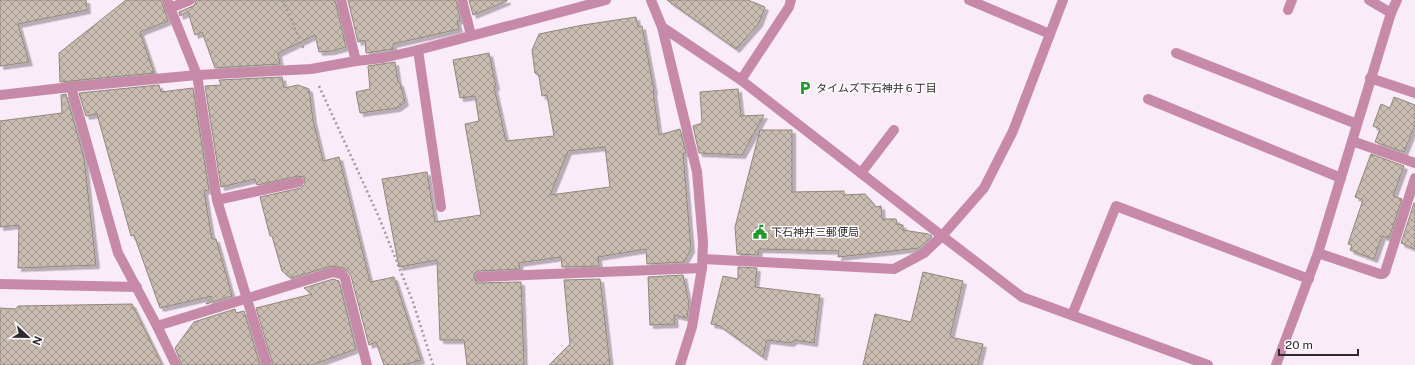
<svg xmlns="http://www.w3.org/2000/svg" width="1415" height="365" font-family="'Public Sans','Noto Sans JP',sans-serif">
<style>
.building{fill:url(#building-cross-hatch);stroke:#92877b;fill-rule:evenodd;filter:url(#shadow)}
.lines{fill:none;stroke-linecap:round;stroke-linejoin:round}
.path{stroke:#a298a1;stroke-width:2.5;stroke-dasharray:2 3;stroke-linecap:butt}
.service{stroke:#c68aa8;stroke-width:10}
.minor{stroke:#c68aa8;stroke-width:10}
.labels{text-anchor:middle;stroke-width:3;stroke-linejoin:round;paint-order:stroke}
.poi-label{font-size:11px;fill:#2f2a2e;stroke:#fffcfe;text-anchor:start}
</style>
<defs>
<pattern id="building-cross-hatch" width="8" height="8" patternUnits="userSpaceOnUse"><rect width="8" height="8" fill="#c9bcb0"/><path d="M0 0l8 8M0 8l8-8" fill="none" stroke="#a49990"/></pattern>
<filter id="shadow"><feDropShadow dx="3.5" dy="3.5" stdDeviation="0" flood-color="#0004"/></filter>
</defs>
<rect width="100%" height="100%" fill="#f9ebf7"/>
<g class="building">
<path d="M0 0H86L87 10 18 24 29 62 0 66Z"/>
<path d="M126 0H161L168 21 140 32 154 73 60 82 59 53Z"/>
<path d="M196 0H335L346 47 332 51 319 52 315 35 278 53 280 64 215 68 202 32 195 35 188 12 180 16 179 12 193 6 195 4Z"/>
<path d="M348 0H456L460 20 457 21 459 29 393 44V49L366 53 365 40 358 42Z"/>
<path d="M469 0H507V1L473 15Z"/>
<path d="M667 0H748L765 7 759 23 736 49Z"/>
<path d="M636 17 638 27 642 26 654 91H653L659 135 680 129 686 153H683L691 249 684 262 647 264 646 249 598 257 599 266 562 267 561 257 519 263 520 269 477 271 474 274V278L477 283 521 282 524 365H467L464 340H440L437 260 399 267 382 179 427 172 435 222 481 215 465 124 479 121 475 96 460 98 453 60 489 53 496 87H494L506 141 554 136 547 95 542 96 539 76 535 73 532 50 539 34 583 25ZM605 147 610 187 550 195 568 151Z"/>
<path d="M395 62 398 82 400 83 405 102 397 108 360 113 356 92 370 89 368 66Z"/>
<path d="M282 77 284 88 298 85 309 89 313 120 323 161 339 157 370 282 394 277 421 360 403 365H384L376 342 369 345 351 276 347 270 344 268 331 266 291 278 282 271 272 236H270L260 197 301 188 305 184 304 177 298 176 257 185 255 179 221 187 205 86 221 85 219 80Z"/>
<path d="M159 85 161 92 193 88 209 190 204 191 212 239H216L232 296 206 304 212 296 160 308 134 235 131 236 97 114 86 116 79 93Z"/>
<path d="M738 89 741 116 764 115 742 155 699 153 693 126 702 123 700 92Z"/>
<path d="M66 94 84 158 96 265 18 268 19 225 0 227V121L62 113 61 95Z"/>
<path d="M1394 97 1415 105V125L1404 152 1375 142 1380 129 1373 126 1381 104 1390 108Z"/>
<path d="M760 130H792V192L844 191V195L865 194 876 207 881 206 882 219H896L897 224 903 225V230L928 234 932 236 919 248 838 257 839 251 759 249 758 255 737 254 735 227Z"/>
<path d="M1371 154 1404 166 1393 196 1402 199 1389 238 1382 236 1374 259 1350 250 1352 245 1348 244 1363 200 1355 197Z"/>
<path d="M1414 203H1415V249L1401 243Z"/>
<path d="M738 267 757 268 755 287 820 295 814 343 794 340 791 343 767 340 763 357 720 326 711 324 723 276 738 279Z"/>
<path d="M923 272 963 281 950 337 983 344 978 365H863L875 314 911 322Z"/>
<path d="M683 275 689 304 687 318 674 315 675 324 650 325 648 277Z"/>
<path d="M333 279 339 281 356 349 312 365H273L256 308 312 294 304 288Z"/>
<path d="M600 279 610 365H549L570 344 564 280Z"/>
<path d="M132 304 162 365H0V308L16 309 18 306Z"/>
<path d="M235 309 236 313 244 311 260 365H182L175 348 194 322Z"/>
</g>
<g class="lines">
<g class="path">
<path d="M283 0 304 50"/>
<path d="M319 86 378 215 413 302 433 365"/>
</g>
<g class="service">
<path d="M341 0 356 61"/>
<path d="M462 0 471 35"/>
<path d="M170 8 190 0"/>
<path d="M1288 10 1292 0"/>
<path d="M1176 53 1357 124"/>
<path d="M197 75 217 200 267 365"/>
<path d="M1148 99 1341 178"/>
<path d="M1352 141 1415 163"/>
<path d="M217 200 299 182"/>
<path d="M1318 253 1380 274H1383L1385 272 1415 178"/>
<path d="M480 277 702 268"/>
<path d="M157 326 333 272 342 274 345 278 367 365"/>
</g>
<g class="minor">
<path d="M167 0 197 75"/>
<path d="M651 0 662 27 697 172 703 242 702 268 692 327 680 365"/>
<path d="M969 0 1050 34"/>
<path d="M1369 0 1391 13"/>
<path d="M662 27 741 80 942 236 1022 297 1208 365"/>
<path d="M418 50 441 207"/>
<path d="M1370 78 1415 93"/>
<path d="M741 80 789 7 791 0"/>
<path d="M71 87 118 253 157 326 176 365"/>
<path d="M0 95 71 87 197 75 311 69 356 61 383 58 418 50 606 0"/>
<path d="M861 173 894 130"/>
<path d="M703 259 894 269 924 253 942 236 984 188 1013 131 1063 0"/>
<path d="M0 284 137 287"/>
<path d="M1072 315 1116 206 1309 279"/>
<path d="M1276 365 1318 253 1391 13 1397 0"/>
</g>
</g>
<defs>
<symbol id="parking-bare" viewBox="-9 -9 18 18"><path d="M-3.5-5.5H1a3.5 3.5 0 0 1 0 7H-1V5.5H-3.5ZM-1-3.4V-.6H.8a1.4 1.4 0 0 0 0-2.8Z" fill="#20992a" stroke="#fffcfe" stroke-width="2.5" paint-order="stroke"/></symbol>
<symbol id="civic-bare" viewBox="-9 -9 18 18"><path d="M-.6-6.5H3V-4.5H.6V-3L4-1V1h2V6H-6V1h2V-1L-.6-3ZM-1.2 2.5V6h2.4V2.5Z" fill="#20992a" stroke="#fffcfe" stroke-width="2.5" paint-order="stroke"/></symbol>
</defs>
<g fill-rule="evenodd">
<use href="#parking-bare" x="795" y="78" width="20" height="20"/>
<use href="#civic-bare" x="750" y="222" width="20" height="20"/>
</g>
<g class="labels">
<g class="poi-label">
<text x="816" y="92">タイムズ下石神井６丁目</text>
<text x="771" y="236">下石神井三郵便局</text>
</g>
</g>
<g transform="translate(28 337) rotate(112)" stroke="#fffcfe" stroke-width="3" paint-order="stroke">
<path d="M0-3L7 15L0 10L-7 15Z" fill="#2f2a2e"/>
<text y="-6" font-size="11" font-weight="bold" text-anchor="middle" fill="#2f2a2e">N</text>
</g>
<path d="M1279 349v6h79v-6" fill="none" stroke="#2f2a2e" stroke-width="2"/>
<text x="1285" y="349" font-size="12" fill="#2f2a2e" stroke="#fffcfe" stroke-width="3" paint-order="stroke">20 m</text>
</svg>
